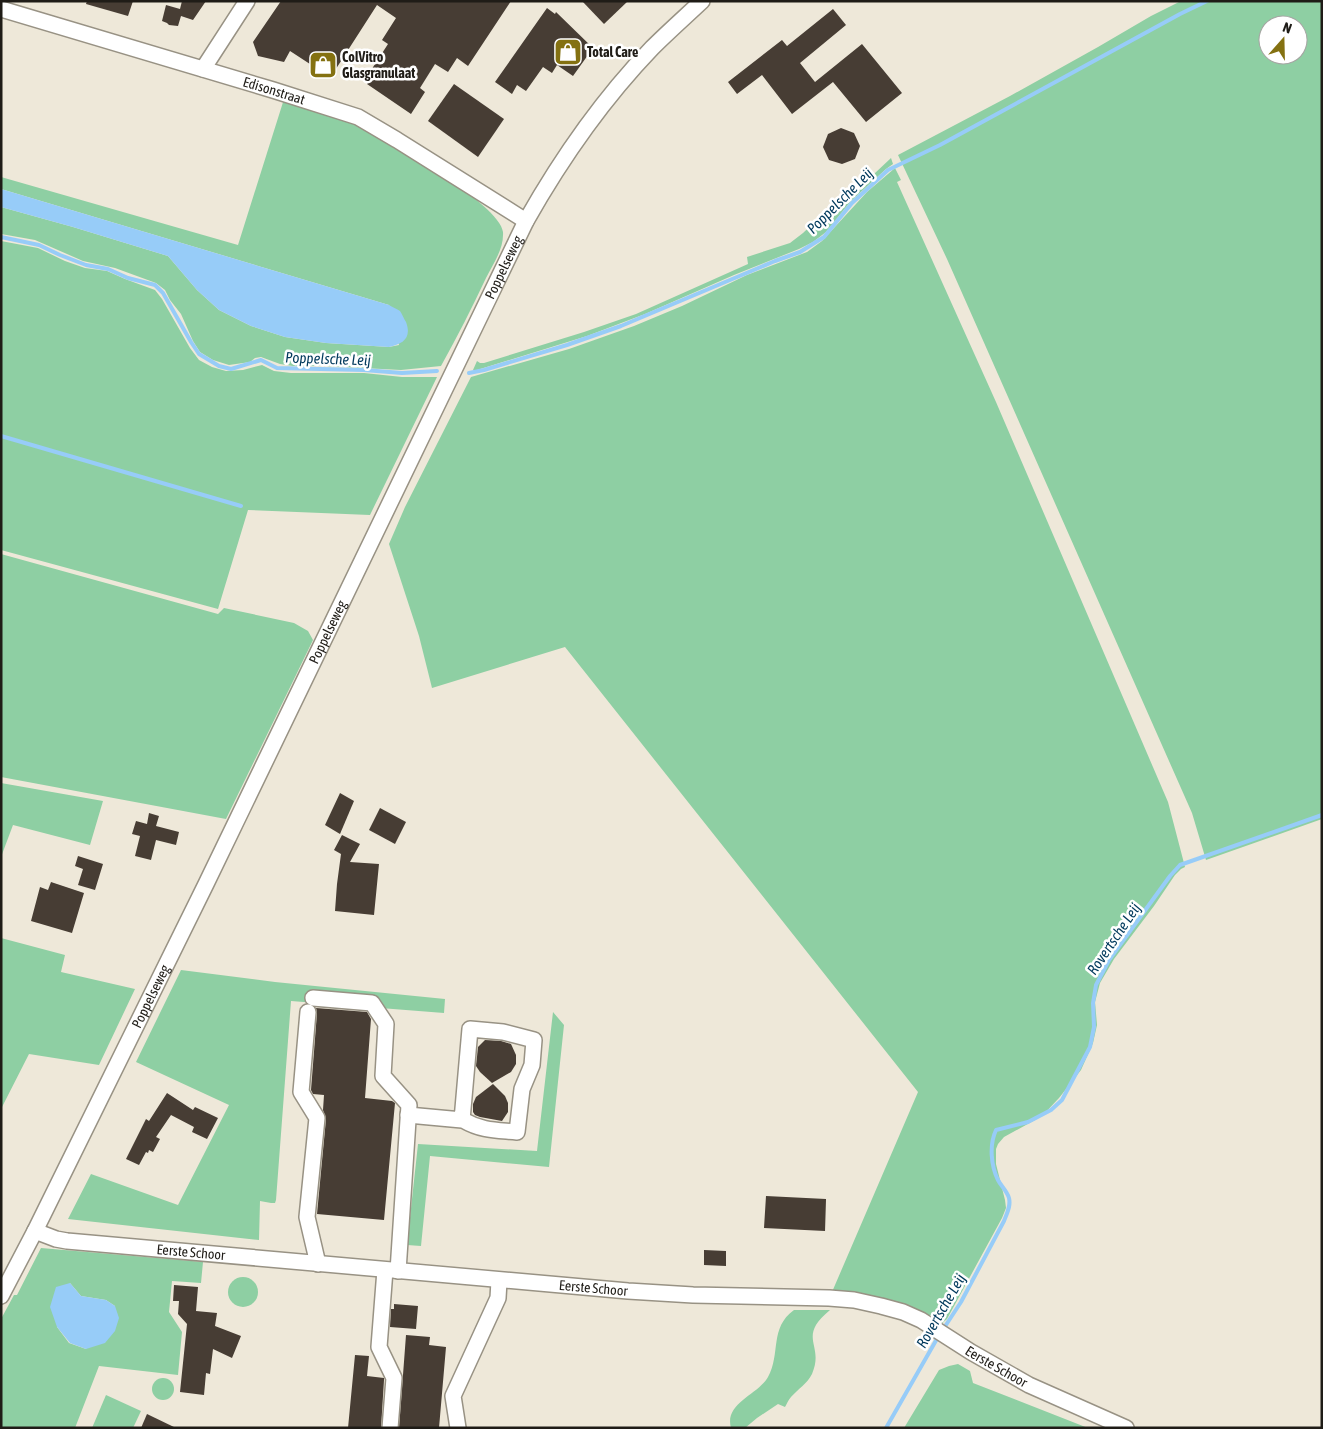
<svg xmlns="http://www.w3.org/2000/svg" width="1323" height="1429" font-family="'Asap Condensed',sans-serif">
<style>
.green{fill:#8ecfa3;fill-rule:evenodd}
.water{fill:#97ccf8}
.lines{fill:none;stroke-linecap:round;stroke-linejoin:round}
.stream{stroke:#97ccf8;stroke-width:4}
.building{fill:#473d34}
.minor-casing{stroke:#989284;stroke-width:18}
.minor{stroke:#fff;stroke-width:15}
.labels{text-anchor:middle;stroke-width:5;stroke-linejoin:round;paint-order:stroke}
.poi-label{font-size:14px;font-weight:bold;fill:#1f1c17;stroke:#fff;text-anchor:start}
.street-label{font-size:14px;fill:#1f1c17;stroke:#fff}
.water-label{font-size:15px;font-style:italic;fill:#01395c;stroke:#fff}
</style>
<rect width="100%" height="100%" fill="#eee8d9"/>
<g class="green">
<path d="M1181 1H1322V819L1206 860 1192 813 947 259 898 155 1010 96 1098 47 1151 16ZM1268 25H1298V55H1268Z"/>
<path d="M284 99C306 107 334 114 355 124 382 138 501 204 503 232 504 249 493 264 486 278 472 308 457 337 441 366L401 370 325 366H293L280 364 261 357 255 358 250 362 229 365 213 360 200 352 193 341 181 314 170 300 165 290 156 283 115 268 83 261 35 240 1 234V207L73 227 168 256 197 290 219 310 251 326 285 337 326 343 389 347 399 345 389 305 1 189V177L238 245Z"/>
<path d="M891 158 893 164 886 169 851 201 826 232 813 242 799 249 734 275 645 314 587 336 477 370H473L477 361 480 363H484L584 332 636 314 748 264 747 257 790 243 803 233 823 214 836 213 874 174Z"/>
<path d="M895 168 901 180 897 182 996 402 1168 802 1185 867 1181 869 1175 875 1154 906 1114 959 1100 983 1095 1002 1097 1025 1093 1043 1081 1070 1059 1098 1044 1114 1035 1120 1004 1137 998 1144 996 1149V1164L1005 1200 1006 1208 1002 1218 947 1319 940 1325 832 1292 918 1092 565 647 432 688 419 636 389 544 405 507 471 377 569 349 634 326 682 306 747 275 807 252 822 241 867 192Z"/>
<path d="M1 241 38 248 65 261 85 268 107 271 125 279 155 290 162 299 190 348 199 360 212 367 226 371 243 370 262 365 274 371 291 373H364L402 377H437L370 515 248 510 218 609 1 550Z"/>
<path d="M1 554 218 614 224 608 294 623 308 631 313 640 226 819 1 777Z"/>
<path d="M1 783 103 801 90 845 13 825 1 857Z"/>
<path d="M1 938 65 955 61 972 135 989 99 1065 29 1054 1 1109Z"/>
<path d="M181 970 275 982 445 999 444 1013 291 1001 276 1200 275 1203H271L260 1201 259 1240 68 1219 91 1174 178 1205 229 1105 136 1062Z"/>
<path d="M553 1012 564 1025 549 1167 430 1156 421 1246 407 1245 418 1144 537 1151Z"/>
<path d="M41 1248 203 1262 201 1283 172 1281 169 1312 182 1332 178 1375 99 1366 75 1428H1V1319L14 1295H17ZM70 1283 81 1296 106 1300 115 1306 86 1349 69 1343 57 1327Z"/>
<circle cx="243" cy="1292" r="15"/>
<path d="M794 1310H830C796 1338 825 1344 812 1374 807 1384 798 1389 791 1397 788 1400 787 1404 785 1407L778 1404 757 1418 745 1428H731C724 1403 758 1395 768 1377 781 1354 769 1328 794 1310Z"/>
<path d="M958 1364 970 1371 973 1383 1088 1428H904L939 1370 949 1366Z"/>
<circle cx="163" cy="1389" r="11"/>
<path d="M106 1395 141 1411 133 1428H92Z"/>
</g>
<g class="water">
<path d="M1 189 389 305C392 307 397 309 400 311 402 314 404 319 406 322 412 338 403 344 389 347L326 343 285 337 251 326 219 310 197 290 168 256 73 227 1 207Z"/>
<path d="M70 1283 81 1296 106 1300 115 1306 119 1318 115 1331 105 1343 86 1349 70 1343 57 1327 50 1307 56 1287Z"/>
</g>
<g class="lines">
<g class="stream">
<path d="M1 237 39 245 60 255 86 265 108 269 128 278 155 285 163 293 191 342 199 354 219 366 231 369 261 360 277 368 364 370 402 373 437 371"/>
<path d="M469 373 484 370 567 345 621 326 775 261 800 252 824 237 852 203 888 170 940 145 1180 14 1207 1"/>
<path d="M1 436 241 506"/>
<path d="M942 1331 961 1302 1004 1221C1007 1213 1011 1206 1009 1198 1007 1191 1001 1186 998 1180 991 1166 989 1145 996 1130L1028 1122 1051 1110 1062 1100 1090 1047 1094 1027 1093 1003 1096 985 1109 960 1170 876 1180 865 1322 815"/>
<path d="M886 1428 938 1337"/>
</g>
</g>
<g class="building">
<path d="M87 1H133L128 16 86 4Z"/>
<path d="M182 1H206L193 20 181 16 178 26 169 25 167 23 162 21 166 5 180 9Z"/>
<path d="M281 1H511L468 66 457 58 448 72 435 64 420 88 425 92 411 114 367 84 369 80 366 78 388 44 382 40 396 18 377 5 332 75 321 69 313 71V66L290 51 284 62 258 56 253 42Z"/>
<path d="M582 1H628L604 24Z"/>
<path d="M547 8 555 14 556 12 593 48 573 76 557 65 552 73 543 67 526 91 517 85 512 94 495 82Z"/>
<path d="M833 9 846 25 800 63 815 82 862 44 902 93 866 122 833 82 792 114 762 75 737 94 728 82 782 40 787 46Z"/>
<path d="M454 84 504 119 478 157 428 121Z"/>
<path d="M841 128 854 133 860 146 855 159 842 164 829 160 823 147 828 134Z"/>
<path d="M340 793 354 801 340 834 325 825Z"/>
<path d="M380 808 406 822 395 844 369 830Z"/>
<path d="M149 813 159 816 156 826 179 832 176 845 156 840 151 860 135 856 140 836 132 834 136 821 147 824Z"/>
<path d="M342 835 360 844 350 862 379 864 374 915 335 911 337 884 341 854 334 850Z"/>
<path d="M78 856 103 864 95 890 78 885 83 869 75 866Z"/>
<path d="M51 882 84 893 72 933 31 921 40 887 48 890Z"/>
<path d="M316 1008 367 1012 371 1019 365 1098 392 1101 395 1103 384 1220 317 1214 326 1119 323 1110 324 1095 313 1094 311 1090 317 1013Z"/>
<path d="M485 1040 501 1041 511 1044 516 1055V1064L511 1072 492 1083 480 1072 476 1066 478 1047Z"/>
<path d="M493 1084 505 1096 508 1103V1112L502 1121 480 1117 475 1115 473 1112V1104L476 1097Z"/>
<path d="M167 1093 193 1110 195 1107 218 1118 207 1139 192 1132 194 1127 171 1115 156 1137 160 1139 153 1152 149 1150 148 1153 146 1152 139 1165 126 1159 146 1119 149 1121Z"/>
<path d="M766 1196 826 1199 825 1231 764 1228Z"/>
<path d="M704 1250 726 1251V1266L704 1265Z"/>
<path d="M174 1285 198 1287 196 1311 217 1313 215 1326 241 1336 232 1358 213 1349 210 1374 206 1373 204 1395 180 1392 187 1324 178 1314 179 1301H173Z"/>
<path d="M394 1304 418 1306 416 1329 390 1327 391 1309H394Z"/>
<path d="M406 1335 430 1337 429 1345 446 1347 439 1428H399Z"/>
<path d="M355 1355 369 1356 367 1376 384 1378V1380L381 1428H348Z"/>
<path d="M147 1414 176 1428H141Z"/>
</g>
<g class="lines">
<defs>
<g id="minor">
<path id="s1" d="M1 9 273 90 358 117 397 140 526 221"/>
<path d="M203 69 247 1"/>
<path d="M313 998 372 1003 386 1024 383 1076 409 1105 398 1271"/>
<path d="M308 1012 301 1092 317 1118 307 1217 318 1264"/>
<path d="M408 1115 462 1120H463C482 1131 496 1130 517 1132L522 1089 532 1065 534 1040 503 1032 470 1029 462 1120"/>
<path id="s2" d="M35 1231 56 1239 67 1241 628 1291 693 1295 829 1298 854 1300 881 1306 903 1312 921 1320 971 1352 1029 1385 1126 1428"/>
<path d="M385 1270 379 1347 394 1378 390 1428"/>
<path id="s3" d="M1 1296 35 1231 206 884 526 221C561 159 602 100 652 48 668 32 685 17 702 1"/>
<path d="M458 1428 453 1396 498 1298 499 1281"/>
</g>
</defs>
<use href="#minor" class="minor-casing"/>
<use href="#minor" class="minor"/>
</g>
<defs>
<symbol id="shop-square" viewBox="-11 -11 22 22"><rect x="-9" y="-9" width="18" height="18" rx="4" fill="#847111" stroke="#fff"/><path d="M-5-2.5h2.3a2.7 3.5 0 0 1 5.4 0H5L5.5 6h-11ZM-1.5-2.5h3a1.5 2.3 0 0 0-3 0Z" fill="#fff"/></symbol>
</defs>
<g fill-rule="evenodd">
<use href="#shop-square" x="552" y="36" width="32" height="32"/>
<use href="#shop-square" x="307" y="49" width="32" height="32"/>
</g>
<g class="labels">
<g class="poi-label">
<text x="587" y="57">Total Care</text>
<text x="342" y="62">ColVitro<tspan x="342" dy="16">Glasgranulaat</tspan></text>
</g>
<g class="street-label">
<text dy="5" stroke="none"><textPath href="#s1" startOffset="285">Edisonstraat</textPath></text>
<text dy="5" stroke="none"><textPath href="#s3" startOffset="1145">Poppelseweg</textPath></text>
<text dy="5" stroke="none"><textPath href="#s3" startOffset="740">Poppelseweg</textPath></text>
<text dy="5" stroke="none"><textPath href="#s3" startOffset="335">Poppelseweg</textPath></text>
<text dy="5" stroke="none"><textPath href="#s2" startOffset="158">Eerste Schoor</textPath></text>
<text dy="5" stroke="none"><textPath href="#s2" startOffset="562">Eerste Schoor</textPath></text>
<text dy="5" stroke="none"><textPath href="#s2" startOffset="982">Eerste Schoor</textPath></text>
</g>
<g class="water-label">
<text transform="translate(840 201) rotate(-45)" y="5">Poppelsche Leij</text>
<text transform="translate(328 359) rotate(2)" y="5">Poppelsche Leij</text>
<text transform="translate(1114 939) rotate(-56)" y="5">Rovertsche Leij</text>
<text transform="translate(941 1311) rotate(-60)" y="5">Rovertsche Leij</text>
</g>
</g>
<rect width="1323" height="1429" fill="none" stroke="#1f1c17" stroke-width="5"/>
<g transform="translate(1283 40) rotate(20)"><circle r="24" fill="#ffffff" stroke="#a5a4a2"/>
<path d="M0-4L9 19L0 12L-9 19Z" fill="#847111"/>
<text y="-8" font-size="14" font-weight="bold" text-anchor="middle" fill="#1f1c17">N</text>
</g>
</svg>
